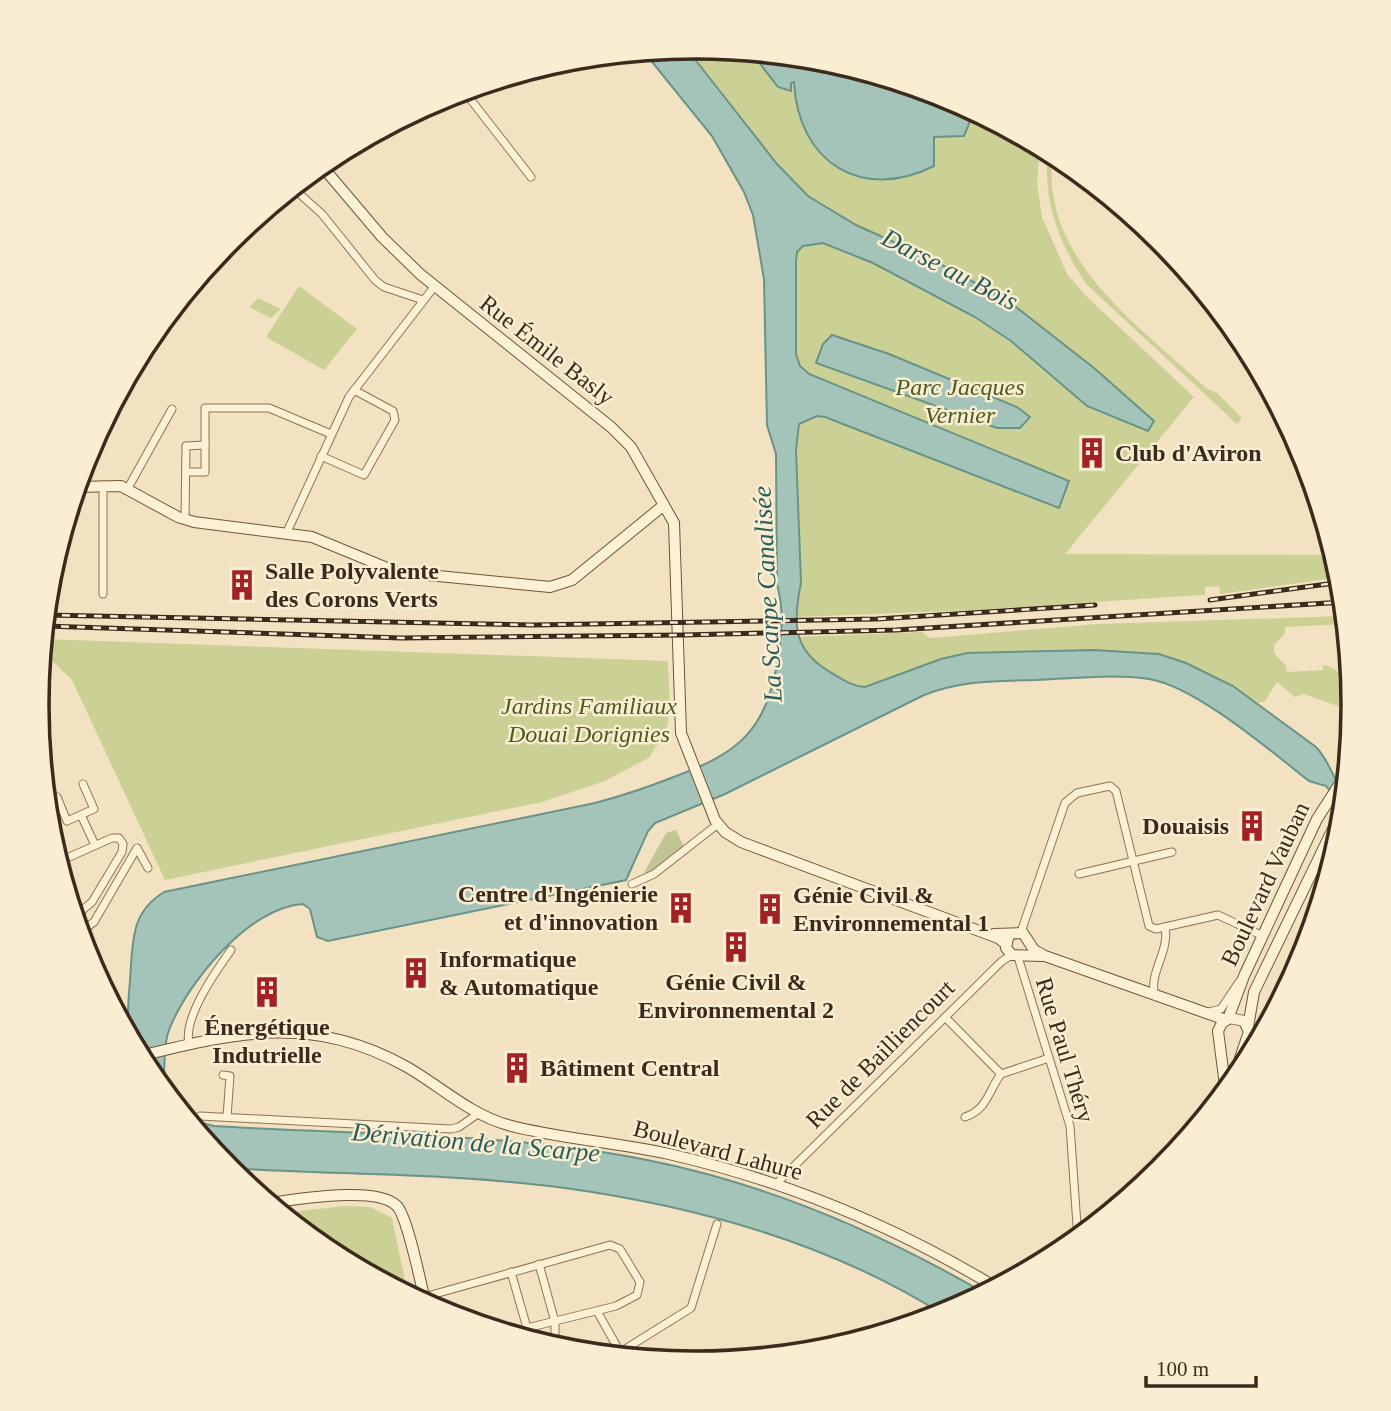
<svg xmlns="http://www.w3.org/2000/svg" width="1391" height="1411" font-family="'Times New Roman',serif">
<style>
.green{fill:#cbd194}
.cemetery{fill:#c0c594}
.water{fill:#a4c4ba;stroke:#6a9388;stroke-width:2}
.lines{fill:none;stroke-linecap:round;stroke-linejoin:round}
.street-casing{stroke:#8d7357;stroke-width:9}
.secondary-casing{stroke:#6f543a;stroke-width:12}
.street{stroke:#fcf0d5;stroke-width:7}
.secondary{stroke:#fcf0d5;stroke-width:10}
.rail-casing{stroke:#3c2b1c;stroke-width:5}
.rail{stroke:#f9edd2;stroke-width:2.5;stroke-dasharray:8;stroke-linecap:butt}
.labels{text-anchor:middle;stroke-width:5;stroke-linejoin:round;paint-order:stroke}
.street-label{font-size:24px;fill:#3c2b1c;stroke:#f9edd2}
.park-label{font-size:24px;font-style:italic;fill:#4d5a21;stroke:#f9edd2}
.poi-label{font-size:24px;font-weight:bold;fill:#3c2b1c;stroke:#f9edd2;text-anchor:start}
.water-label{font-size:26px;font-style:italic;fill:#2a5d59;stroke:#f9edd2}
.rim{fill:none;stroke:#3c2b1c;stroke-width:3.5}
</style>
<rect width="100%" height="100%" fill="#f2e2c1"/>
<g class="green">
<path d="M696 47 824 59 948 97 1040 146 1037 183 1042 217 1067 274 1086 296 1194 397 1065 554 1335 555 1342 577 1220 594 1219 586 1205 587V595H1201L976 610 797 617 801 583 796 450 797 252 788 178 686 48Z"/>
<path d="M1048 150 1053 153C1038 258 1139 325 1206 388L1217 393 1242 418 1237 424 1086 284C1059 243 1042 200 1048 150Z"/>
<path d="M299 286 357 329 324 370 266 337Z"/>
<path d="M258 298 281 309 271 318 249 307Z"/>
<path d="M1345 616 1346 624 1285 627V633L1274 645V653L1286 666 1287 672 1323 670V665C1340 668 1352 685 1354 702L1348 695 1344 698 1351 708 1346 709 1304 694 1295 697 1277 682 1265 701 1259 703 1233 686 1186 663 1159 654 1094 650 967 653 871 686C843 689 807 663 797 637L922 632 930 638 1098 624Z"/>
<path d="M43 639 668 661C668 683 673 712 665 734 661 741 654 748 650 757L605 781 542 802 165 880 72 680 42 651Z"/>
<path d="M345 1206 370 1207 392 1218 408 1295 329 1253 281 1213Z"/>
</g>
<path class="cemetery" d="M676 830 684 847 649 873H644L666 833Z"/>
<g class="water">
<path d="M686 48 777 164 808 196 856 225 927 257 1007 300 1094 368 1154 421 1148 431 1087 406 1011 341 975 317 873 263 823 243 803 246 797 252 796 261V354L800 366 809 374 1069 481 1059 508 825 417 817 416 799 424 796 450 801 583C792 626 793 652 835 675 845 681 853 686 865 687L941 659 967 653 1094 650 1159 654 1186 663 1233 686 1316 747C1330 762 1333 779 1345 795L1344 809 1326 786 1309 781C1272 752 1195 686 1149 679 1112 674 1074 678 1037 680 997 681 960 680 922 696L725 794 655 823 648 831 626 880 328 941 317 937 310 909 303 904C249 907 187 983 169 1030 164 1042 165 1059 164 1073L202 1123 214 1126C358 1135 506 1132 647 1160 768 1184 880 1232 986 1294L944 1315C832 1244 695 1206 565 1188 453 1173 339 1175 227 1168 201 1136 141 1077 131 1039 125 1015 130 990 131 965 133 933 135 910 164 892L595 803C621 796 646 788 671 778 739 753 766 732 778 658 782 632 784 610 777 584L776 454 767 425 764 279 753 215 744 192 712 136 644 52Z"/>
<path d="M751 52 824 59 948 97 974 111 973 114 964 136 934 137V166C862 202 798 163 794 82L791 83V91L778 87Z"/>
<path d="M832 335 889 354 1017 407 1030 417 1020 428H997L816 363 823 344Z"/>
</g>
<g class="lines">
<defs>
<g id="street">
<path d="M464 91 531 177"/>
<path d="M293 188 322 214 375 280 384 287 423 300"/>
<path d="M321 456 364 475 395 420 393 411 354 390"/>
<path d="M186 472H205V408H269L331 434"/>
<path d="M103 485V594"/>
<path d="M128 488 172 409"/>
<path d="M185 520 186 446 205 445"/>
<path d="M287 532 349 397 434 287"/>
<path d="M57 797 67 821 94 809 83 784"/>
<path d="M81 815 95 845"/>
<path d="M1329 834 1334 837 1338 845"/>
<path d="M58 862 112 838H119L123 844 122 852 92 902 74 917"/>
<path d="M1079 874 1172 852"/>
<path d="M632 884 654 874 718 824"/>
<path d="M1021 932 1065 803 1077 793 1110 786 1116 791 1149 926 1156 929 1218 915 1263 936"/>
<path d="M79 933 94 922 137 848 148 868"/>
<path d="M1018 957 1070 1126 1078 1239"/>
<path d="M1155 996C1148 973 1170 952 1165 927"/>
<path d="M1209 1012 1221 1009 1239 982"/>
<path d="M945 1017 1001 1074"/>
<path d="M1248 1041 1261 1039"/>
<path d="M189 1044C183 1017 216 971 231 950"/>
<path d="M223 1075 230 1076 227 1117"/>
<path d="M200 1116 451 1129 459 1127 479 1113"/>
<path d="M965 1117C988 1109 988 1091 1001 1074L1049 1058"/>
<path d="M777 1183 1002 961 1012 955"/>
<path d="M539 1264 555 1322V1338"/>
<path d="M511 1272 527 1328 523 1338"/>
<path d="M424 1297 610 1245 620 1249 640 1282 637 1295 616 1306 527 1328"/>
<path d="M597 1311 620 1352"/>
<path d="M614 1356 691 1308 717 1224"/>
</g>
<g id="secondary">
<path d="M321 165 382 237 420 274 611 427 631 447 674 523 681 733 715 820 725 832 741 842 998 938 1006 944"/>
<path d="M77 487 121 486 178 517 194 522 312 537 397 572 550 587 572 580 664 505"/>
<path d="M994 934 1023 933 1034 950 1045 956 1226 1020"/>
<path d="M1008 938 1006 948 1012 955 1042 956"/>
<path d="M1228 1019 1244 976 1317 819 1348 771"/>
<path d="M1248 1027 1254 992 1344 806"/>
<path d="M140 1056C238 1032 312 1014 407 1067 440 1086 471 1115 508 1125 560 1139 616 1142 669 1154 786 1181 895 1226 997 1288"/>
<path d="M1226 1093 1218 1031 1222 1023 1230 1018 1244 1021 1249 1032 1240 1058 1239 1077"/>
<path d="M268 1203C295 1200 377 1185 397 1206 408 1218 421 1285 426 1305"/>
</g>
</defs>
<use href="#street" class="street-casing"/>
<use href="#secondary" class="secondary-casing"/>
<use href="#street" class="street"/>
<use href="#secondary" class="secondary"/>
<defs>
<g id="rail">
<path d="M1210 600 1342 582"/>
<path d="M46 615 533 625 877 619 1095 605"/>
<path d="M45 626 401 638 683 635 896 630 1344 602"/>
</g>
</defs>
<use href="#rail" class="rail-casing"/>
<use href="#rail" class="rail"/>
</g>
<defs>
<symbol id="building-bare" viewBox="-9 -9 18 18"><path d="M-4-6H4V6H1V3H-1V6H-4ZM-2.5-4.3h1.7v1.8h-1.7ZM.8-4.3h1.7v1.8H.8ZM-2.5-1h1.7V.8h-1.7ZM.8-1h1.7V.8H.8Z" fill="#a22125" stroke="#f9edd2" stroke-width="2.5" paint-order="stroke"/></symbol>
</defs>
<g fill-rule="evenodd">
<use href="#building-bare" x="1070" y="431" width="44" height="44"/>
<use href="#building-bare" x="220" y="563" width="44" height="44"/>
<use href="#building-bare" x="1230" y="804" width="44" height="44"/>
<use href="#building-bare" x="659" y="886" width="44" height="44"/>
<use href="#building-bare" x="748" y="887" width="44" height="44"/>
<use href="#building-bare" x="714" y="925" width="44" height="44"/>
<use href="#building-bare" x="394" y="951" width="44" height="44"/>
<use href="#building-bare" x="245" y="970" width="44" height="44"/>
<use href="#building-bare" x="495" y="1046" width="44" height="44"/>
</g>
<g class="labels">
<g class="street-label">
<text transform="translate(547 350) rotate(38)" y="8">Rue Émile Basly</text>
<text transform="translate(1265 884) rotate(-65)" y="8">Boulevard Vauban</text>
<text transform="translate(1065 1050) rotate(73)" y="8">Rue Paul Théry</text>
<text transform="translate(880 1054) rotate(-45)" y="8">Rue de Bailliencourt</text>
<text transform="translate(718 1150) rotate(15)" y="8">Boulevard Lahure</text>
</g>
<g class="park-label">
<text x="960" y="395">Parc Jacques<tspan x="960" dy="28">Vernier</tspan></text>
<text x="589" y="714">Jardins Familiaux<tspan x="589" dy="28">Douai Dorignies</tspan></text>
</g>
<g class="poi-label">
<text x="1115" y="461">Club d'Aviron</text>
<text x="265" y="579">Salle Polyvalente<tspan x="265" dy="28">des Corons Verts</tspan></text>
<text x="1229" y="834" text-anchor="end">Douaisis</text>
<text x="658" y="902" text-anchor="end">Centre d'Ingénierie<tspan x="658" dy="28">et d'innovation</tspan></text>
<text x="793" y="903">Génie Civil &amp;<tspan x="793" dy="28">Environnemental 1</tspan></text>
<text x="439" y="967">Informatique<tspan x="439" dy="28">&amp; Automatique</tspan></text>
<text x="736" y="990" text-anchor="middle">Génie Civil &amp;<tspan x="736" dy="28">Environnemental 2</tspan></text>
<text x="267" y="1035" text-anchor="middle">Énergétique<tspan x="267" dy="28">Indutrielle</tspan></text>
<text x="540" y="1076">Bâtiment Central</text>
</g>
<g class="water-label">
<text transform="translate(950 269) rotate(27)" y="9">Darse au Bois</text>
<text transform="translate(767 594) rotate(-93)" y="9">La Scarpe Canalisée</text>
<text transform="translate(476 1142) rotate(5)" y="9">Dérivation de la Scarpe</text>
</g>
</g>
<path d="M0 0H1391V1411H0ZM49 705a646 646 0 1 1 1292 0a646 646 0 1 1-1292 0Z" fill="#f9edd2" fill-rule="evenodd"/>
<path class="rim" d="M49 705a646 646 0 1 1 1292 0a646 646 0 1 1-1292 0Z"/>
<path d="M1146 1376v10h110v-10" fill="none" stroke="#3c2b1c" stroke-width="3.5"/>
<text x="1156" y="1376" font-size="21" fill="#3c2b1c" stroke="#f9edd2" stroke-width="5" paint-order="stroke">100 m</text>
</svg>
